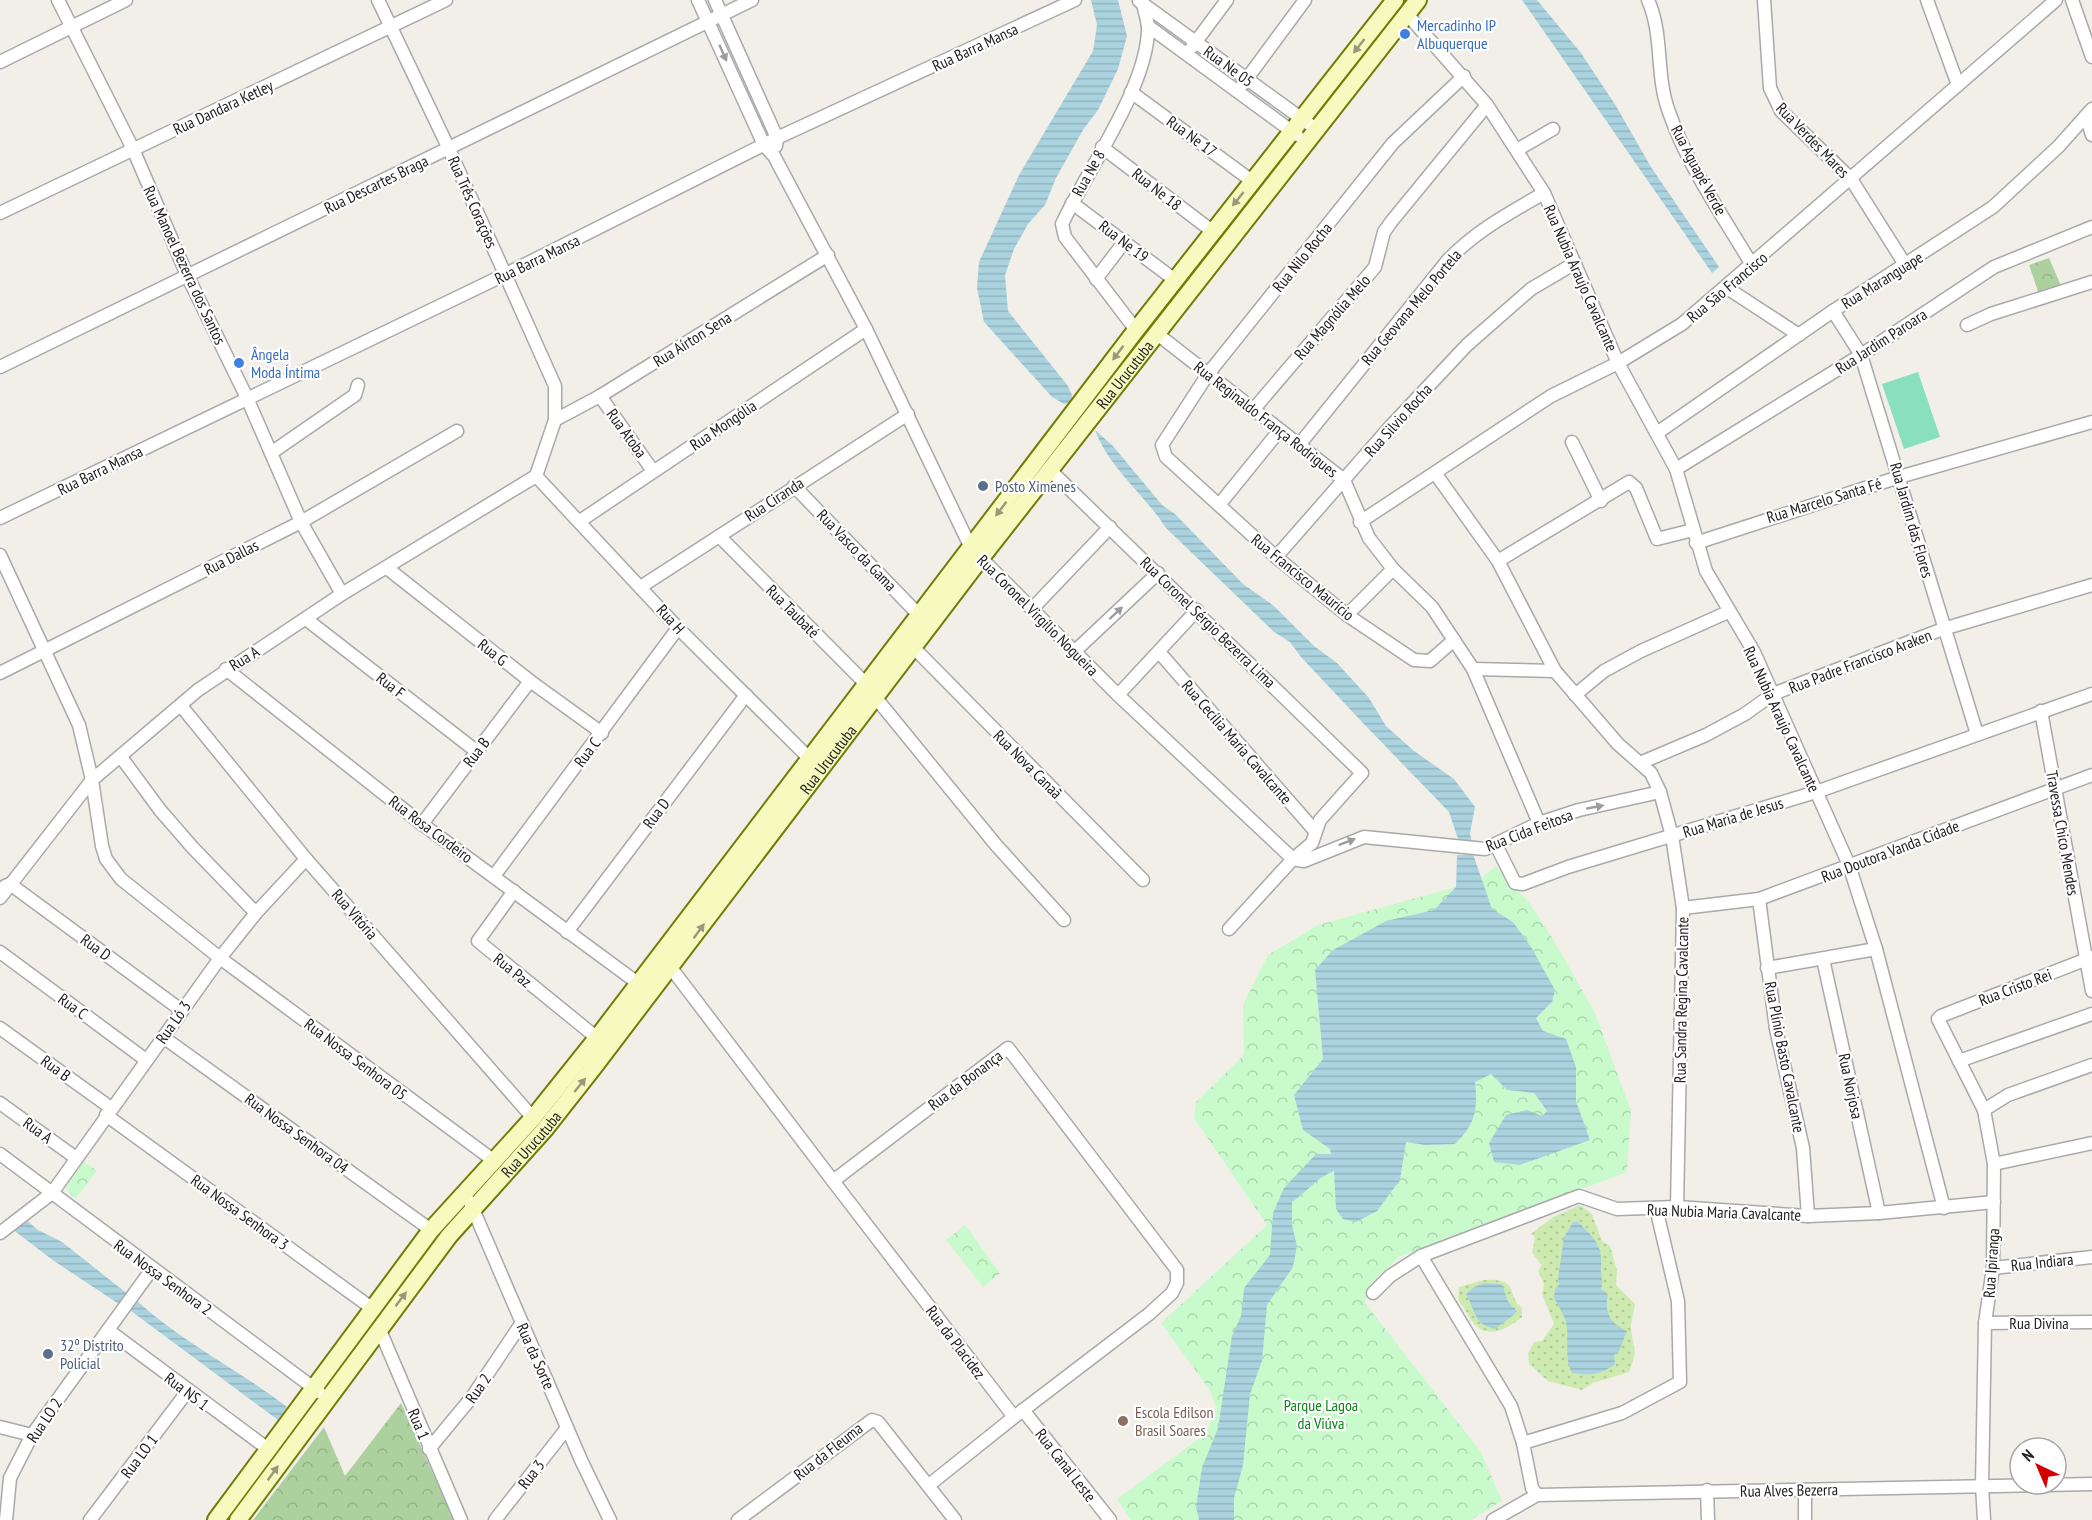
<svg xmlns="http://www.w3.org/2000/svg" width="2092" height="1520" font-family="'PT Sans Narrow',sans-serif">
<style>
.grass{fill:url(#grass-dots)}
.forest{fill:url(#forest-crowns)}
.park{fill:url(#park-crowns)}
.pitch{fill:#88e0be}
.water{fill:url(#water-rules)}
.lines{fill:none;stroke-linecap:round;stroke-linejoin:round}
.street-casing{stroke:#a9a9a9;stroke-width:15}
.secondary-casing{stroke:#707d05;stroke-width:20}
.street{stroke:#fff;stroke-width:12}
.secondary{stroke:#f7fabf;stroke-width:16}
.oneway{fill:#979978}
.oneway2{fill:#9c9c9c}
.shop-dot{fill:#3f7fe0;stroke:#fff;stroke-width:2}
.service-dot{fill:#5c6f8a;stroke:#fff;stroke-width:2}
.education-dot{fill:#8d6e63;stroke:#fff;stroke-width:2}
.labels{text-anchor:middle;stroke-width:4.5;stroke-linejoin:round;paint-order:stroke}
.shop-label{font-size:16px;fill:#366cbe;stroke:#fff;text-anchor:start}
.street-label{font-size:16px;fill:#222;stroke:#fff}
.service-label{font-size:16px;fill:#4e5e75;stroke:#fff;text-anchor:start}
.park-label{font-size:16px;fill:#0c8416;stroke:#fff}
.education-label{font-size:16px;fill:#785e54;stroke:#fff;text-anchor:start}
</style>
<defs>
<pattern id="grass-dots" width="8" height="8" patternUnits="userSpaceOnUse" patternTransform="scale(1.5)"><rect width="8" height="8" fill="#cdebb0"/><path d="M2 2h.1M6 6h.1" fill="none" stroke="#b0c997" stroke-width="1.8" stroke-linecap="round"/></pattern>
<pattern id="forest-crowns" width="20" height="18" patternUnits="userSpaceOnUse" patternTransform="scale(1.5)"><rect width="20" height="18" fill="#add19e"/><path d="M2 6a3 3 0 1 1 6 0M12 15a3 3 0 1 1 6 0" fill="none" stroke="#95b388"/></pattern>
<pattern id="park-crowns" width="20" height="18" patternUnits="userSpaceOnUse" patternTransform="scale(1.5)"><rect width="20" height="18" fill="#c8facc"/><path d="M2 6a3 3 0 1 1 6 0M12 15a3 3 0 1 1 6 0" fill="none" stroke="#acd6af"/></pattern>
<pattern id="water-rules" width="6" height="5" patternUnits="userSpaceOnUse" patternTransform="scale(1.5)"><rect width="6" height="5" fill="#aad3df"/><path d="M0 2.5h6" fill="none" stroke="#92b5bf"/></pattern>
</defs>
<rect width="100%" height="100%" fill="#f2efe9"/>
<g class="grass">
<path d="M1580 1205 1592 1214 1602 1241 1610 1246 1617 1271 1616 1285 1635 1304C1634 1312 1631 1321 1631 1328 1633 1350 1639 1348 1629 1372L1593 1383 1582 1390 1548 1381 1529 1364 1528 1353 1534 1342 1542 1341 1554 1324 1542 1294 1544 1284 1538 1271 1542 1265 1532 1253 1535 1238 1531 1234 1553 1217Z"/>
<path d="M1484 1280C1521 1278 1505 1294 1522 1308V1317C1509 1328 1489 1340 1474 1324 1468 1317 1465 1307 1458 1300L1459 1287Z"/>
</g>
<g class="forest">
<path d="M2049 258 2062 288 2039 294 2029 265Z"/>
<path d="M401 1403 454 1520H253L324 1427 345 1476Z"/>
</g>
<g class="park">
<path d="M1496 866 1528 901 1553 939 1595 1013 1631 1111 1627 1172 1399 1257 1371 1283 1365 1303 1481 1452 1502 1501 1470 1520H1131L1117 1499 1204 1435 1217 1409 1209 1389 1161 1323 1267 1225 1194 1118 1196 1102 1244 1055 1243 1005 1268 955 1318 925 1456 887 1434 911 1386 922 1315 970 1323 1059 1303 1130 1330 1149 1337 1194 1336 1209 1400 1180 1406 1142 1425 1145 1455 1144C1476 1124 1478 1108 1475 1081L1491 1074 1507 1090 1534 1093 1547 1111 1542 1117 1590 1140 1576 1101V1067L1543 1031 1536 1018 1552 1003 1513 922 1492 909 1481 878Z"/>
<path d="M84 1161 97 1171 75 1199 66 1188Z"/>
<path d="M965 1225 1000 1273 983 1287 946 1240Z"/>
</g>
<path class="pitch" d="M1918 372 1940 437 1904 449 1882 384Z"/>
<g class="water">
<path d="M1091 0H1118L1127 36 1118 69 1098 110 1083 130 1056 178 1045 205 1028 224 1014 249 1005 275 1008 311 1068 386 1072 395 1071 402 1064 404 1052 397 984 322 977 288 979 262 1019 175 1093 51 1097 25Z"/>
<path d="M1522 0H1537L1581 53 1616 106 1651 167 1719 267 1712 273Z"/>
<path d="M1095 430 1113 446 1162 505 1175 514 1243 584 1274 606 1314 646 1337 663 1369 698 1386 726 1414 751 1454 779 1475 807 1470 833 1473 848H1464L1457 836 1449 812 1363 723 1301 657 1290 642 1274 632 1166 528C1145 495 1109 468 1095 430Z"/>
<path d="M1473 854 1492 909 1513 922 1531 947 1555 990 1552 1002 1536 1018 1543 1031 1566 1039 1576 1067V1101L1590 1140 1520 1165 1494 1162 1489 1143 1506 1115 1527 1110 1542 1116 1547 1111 1534 1093 1507 1090 1491 1074 1475 1082C1478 1108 1476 1124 1455 1144L1425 1145 1406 1142 1400 1180 1377 1211 1356 1222 1343 1219 1336 1209 1334 1171C1317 1177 1307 1192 1292 1202V1225L1297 1246 1293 1267 1267 1305 1262 1361 1250 1394 1243 1465 1234 1498V1520H1199L1196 1507 1202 1468 1218 1428 1232 1336 1241 1316 1244 1288 1270 1255 1273 1213 1284 1188 1316 1154H1331L1330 1149 1303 1130 1294 1095 1323 1059 1315 970 1333 950 1386 921 1434 910 1456 887 1457 855Z"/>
<path d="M25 1219 38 1230 62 1242 129 1295 122 1306 54 1261 12 1229Z"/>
<path d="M1573 1222H1578C1593 1236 1603 1246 1601 1266 1600 1274 1604 1281 1601 1289L1608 1294C1604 1313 1610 1323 1627 1331L1619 1351 1614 1355 1615 1364C1602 1375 1588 1376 1572 1373 1565 1360 1568 1344 1567 1329 1566 1315 1559 1309 1554 1297L1555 1289 1559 1285 1558 1278 1564 1237Z"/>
<path d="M1484 1283 1501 1284C1507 1292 1506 1305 1515 1308V1314L1495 1329C1473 1324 1476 1311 1466 1294L1474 1287Z"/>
<path d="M137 1301C182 1342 239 1370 287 1407L278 1420 131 1311Z"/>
</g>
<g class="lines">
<defs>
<g id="street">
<path d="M58 0 133 149 187 275 247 398 301 522 342 594"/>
<path d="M378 0 449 149 555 386V420L536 476"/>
<path d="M698 0 764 145 774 156 866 329 971 548 1118 695 1293 859"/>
<path d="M715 0 777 138 776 146"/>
<path d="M1648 0C1664 36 1655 75 1669 112 1688 167 1723 216 1752 265"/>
<path d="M1764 0 1770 88 1781 111 1851 179 1906 266"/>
<path d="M1927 0 1958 85"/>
<path d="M2072 0 2092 57"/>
<path d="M1139 1 1316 129"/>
<path d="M1407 14 1487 105 1544 193 1618 363 1676 469 1706 571 1754 652 1849 865 1876 949 1944 1208"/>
<path d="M1148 26 1297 135"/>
<path d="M1192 47 1227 0"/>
<path d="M0 62 126 0"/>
<path d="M1243 84 1305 0"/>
<path d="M1131 92 1252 181"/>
<path d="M2086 116 2092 135"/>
<path d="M1102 147 1212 231"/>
<path d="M1517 150 1553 129"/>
<path d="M1072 203 1175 280"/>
<path d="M0 213 446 0"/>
<path d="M1096 279 1125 241"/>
<path d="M1727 288 1799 335"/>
<path d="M1833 311 1861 355 1977 734"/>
<path d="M1967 325 1991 314 2092 282"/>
<path d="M1136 330 1065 237 1062 224C1087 170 1149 85 1148 27 1147 18 1144 9 1142 0"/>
<path d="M1156 333 1344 480 1369 538 1393 569 1432 607 1473 669 1539 823"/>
<path d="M0 367 752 0"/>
<path d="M600 396 653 471"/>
<path d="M1253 410 1375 267 1384 232 1391 222 1487 105"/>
<path d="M555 420 600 396 828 255"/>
<path d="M1657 433 1833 311 1993 207 2058 147 2092 109"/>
<path d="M1572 442 1601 501"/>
<path d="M1299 445 1448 260C1476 231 1509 213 1544 193"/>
<path d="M271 453 355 395 358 385"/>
<path d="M1676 469 1861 355 1994 267 2092 227"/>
<path d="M1051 471 1362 773 1320 820 1312 843 1293 859 1229 929"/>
<path d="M1435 473 1498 561 1555 671 1618 744 1651 773 1660 792 1672 836 1683 908 1677 1207"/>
<path d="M536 476 678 628 810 759"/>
<path d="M794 486 919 615"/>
<path d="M1219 505 1279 431"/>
<path d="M0 518 506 274 777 138 1075 0"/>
<path d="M580 521 866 329"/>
<path d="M1360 522 1551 396 1618 363 1682 324 2056 0"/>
<path d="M719 536 867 685"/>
<path d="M1696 543 1899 477 2092 422"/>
<path d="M0 555 79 725 92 780 102 846 106 859 121 879 220 958 493 1160"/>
<path d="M1276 557 1390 427 1467 345 1531 289 1575 263"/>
<path d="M1498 561 1629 482 1636 488 1657 539 1693 530"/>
<path d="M387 568 530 681 602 733"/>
<path d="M642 586 908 414"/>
<path d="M1032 609 1110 527"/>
<path d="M1347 615 1393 569"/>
<path d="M306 619 476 751"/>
<path d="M1454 640 1430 661 1414 660 1347 615 1276 557 1166 457 1162 445 1208 374 1393 143 1464 76"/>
<path d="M914 648 1143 880"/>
<path d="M1074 652 1158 573"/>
<path d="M1159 652 1315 831"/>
<path d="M226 669 422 824 639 984"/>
<path d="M1473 669 1555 671"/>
<path d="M0 673 301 522 457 431"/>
<path d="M1118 695 1197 610"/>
<path d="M1575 695 1604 671 1641 651 1728 612"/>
<path d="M876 698 996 845 1064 920"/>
<path d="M182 707 306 859 533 1118"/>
<path d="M2041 711 2092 991"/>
<path d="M121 757 160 810 193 848 256 913"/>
<path d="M1640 763 1706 735 1745 714 1773 694 1943 629 2092 585"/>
<path d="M422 824 530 681"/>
<path d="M1496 845 1515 883 1523 884 1568 867 1816 792 2092 694"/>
<path d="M1293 859 1304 861 1364 837 1485 849 1539 823 1579 810 1660 792"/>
<path d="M494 876 678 628"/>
<path d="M5 886 10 884 181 1010"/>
<path d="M514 891 478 941 597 1038"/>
<path d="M0 898 92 780 198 690 342 594 536 476"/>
<path d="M1759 899 1776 1029 1803 1148 1808 1216"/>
<path d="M1683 908 1759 899 2092 775"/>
<path d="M567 932 746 695"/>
<path d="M0 952 146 1060"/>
<path d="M1823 959 1879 1213"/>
<path d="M665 960 833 1181 1008 1048 1177 1270V1283L1172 1293 1149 1314 1014 1417"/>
<path d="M1767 968 1876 949"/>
<path d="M0 1028 111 1108"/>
<path d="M163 1037 431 1230"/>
<path d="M1959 1061 2092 1014"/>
<path d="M0 1103 76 1158"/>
<path d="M1984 1110 2008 1095 2092 1065"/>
<path d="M106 1115 373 1309"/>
<path d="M0 1154 319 1392"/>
<path d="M1994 1164 2092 1143"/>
<path d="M833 1181 1014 1417 929 1485"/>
<path d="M470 1202 581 1460 610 1520"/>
<path d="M0 1233 52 1193 220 958 256 913 306 859"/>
<path d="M1421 1256 1511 1406 1523 1443 1532 1488 1537 1495"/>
<path d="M1993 1268 2092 1257"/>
<path d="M1373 1293 1390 1276 1421 1256 1579 1196 1617 1209 1677 1207 1808 1216 1879 1213 1994 1202"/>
<path d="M1985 1323 2092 1322"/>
<path d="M379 1328 461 1520"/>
<path d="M108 1330 268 1449"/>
<path d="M1023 1410 1110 1520"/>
<path d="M0 1427 32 1435"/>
<path d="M1523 1443 1622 1413 1680 1382 1678 1301 1656 1208"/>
<path d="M429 1449 472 1397 521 1324"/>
<path d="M1707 1490 1708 1520"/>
<path d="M1805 1490V1520"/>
<path d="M6 1520 10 1478 32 1435 152 1269"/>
<path d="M90 1520 187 1392"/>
<path d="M495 1520 567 1428"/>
<path d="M738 1520 872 1420 878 1422 955 1520"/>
<path d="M1493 1520 1537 1495 2092 1484"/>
<path d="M1984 1520 1982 1485 1985 1323 1993 1268 1994 1164 1984 1110 1938 1019 1941 1016 2092 957"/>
</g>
<g id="secondary">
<path d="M216 1520 431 1230 533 1118 597 1038 1136 330 1395 0"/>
<path id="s1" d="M238 1520 449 1236 545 1129 593 1068 981 558 1418 0"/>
</g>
</defs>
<use href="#street" class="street-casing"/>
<use href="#secondary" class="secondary-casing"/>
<use href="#street" class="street"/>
<use href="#secondary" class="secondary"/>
</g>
<defs><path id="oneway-solid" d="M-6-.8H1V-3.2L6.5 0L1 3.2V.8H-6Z" transform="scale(1.5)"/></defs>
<g class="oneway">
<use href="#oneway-solid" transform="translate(1359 46) rotate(128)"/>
<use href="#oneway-solid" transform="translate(1238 199) rotate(129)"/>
<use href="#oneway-solid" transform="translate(1118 353) rotate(127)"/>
<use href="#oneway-solid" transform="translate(1001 509) rotate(127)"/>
<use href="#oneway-solid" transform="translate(699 931) rotate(-54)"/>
<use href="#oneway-solid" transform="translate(580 1085) rotate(-51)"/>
<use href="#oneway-solid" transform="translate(401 1299) rotate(-53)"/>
<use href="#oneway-solid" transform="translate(273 1473) rotate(-54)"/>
</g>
<g class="oneway2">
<use href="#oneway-solid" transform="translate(723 53) rotate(66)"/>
<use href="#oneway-solid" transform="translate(1116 613) rotate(-43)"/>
<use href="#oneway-solid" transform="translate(1595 807) rotate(-10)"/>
<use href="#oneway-solid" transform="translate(1347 842) rotate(-21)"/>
</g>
<g class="shop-dot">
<circle cx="1405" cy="34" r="6"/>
<circle cx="239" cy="363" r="6"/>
</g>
<g class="service-dot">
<circle cx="983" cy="486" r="6"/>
<circle cx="48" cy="1354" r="6"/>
</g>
<circle class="education-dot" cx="1123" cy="1421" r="6"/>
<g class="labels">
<g class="shop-label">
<text x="1417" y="31">Mercadinho IP<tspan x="1417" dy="18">Albuquerque</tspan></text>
<text x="251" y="360">Ângela<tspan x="251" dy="18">Moda Íntima</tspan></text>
</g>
<g class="street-label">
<text transform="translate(975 47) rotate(-25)" y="6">Rua Barra Mansa</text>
<text transform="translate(1229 66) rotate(36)" y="6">Rua Ne 05</text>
<text transform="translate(223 107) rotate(-25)" y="6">Rua Dandara Ketley</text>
<text transform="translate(1192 136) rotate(36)" y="6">Rua Ne 17</text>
<text transform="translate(1813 140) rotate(46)" y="6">Rua Verdes Mares</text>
<text transform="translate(1699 170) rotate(62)" y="6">Rua Aguapé Verde</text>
<text transform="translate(1088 173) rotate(-61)" y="6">Rua Ne 8</text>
<text transform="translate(376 184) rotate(-26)" y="6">Rua Descartes Braga</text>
<text transform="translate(1157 189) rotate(38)" y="6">Rua Ne 18</text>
<text transform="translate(473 202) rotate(66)" y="6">Rua Três Corações</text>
<text transform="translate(1124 241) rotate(37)" y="6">Rua Ne 19</text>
<text transform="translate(1302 257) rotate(-51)" y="6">Rua Nilo Rocha</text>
<text transform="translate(537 259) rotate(-26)" y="6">Rua Barra Mansa</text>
<text transform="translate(185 265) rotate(65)" y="6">Rua Manoel Bezerra dos Santos</text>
<text transform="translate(1581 278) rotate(66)" y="6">Rua Nubia Araujo Cavalcante</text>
<text transform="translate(1882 280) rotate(-32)" y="6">Rua Maranguape</text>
<text transform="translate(1727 287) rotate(-40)" y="6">Rua São Francisco</text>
<text transform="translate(1411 307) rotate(-50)" y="6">Rua Geovana Melo Portela</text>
<text transform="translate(1332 317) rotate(-49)" y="6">Rua Magnólia Melo</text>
<text transform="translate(692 339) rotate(-32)" y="6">Rua Aírton Sena</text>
<text transform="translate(1881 341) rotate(-33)" y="6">Rua Jardim Paroara</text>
<text dy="6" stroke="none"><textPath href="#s1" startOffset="1449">Rua Urucutuba</textPath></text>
<text transform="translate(1266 419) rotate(38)" y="6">Rua Reginaldo França Rodrigues</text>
<text transform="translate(1398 420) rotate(-48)" y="6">Rua Silvio Rocha</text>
<text transform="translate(723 425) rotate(-34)" y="6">Rua Mongólia</text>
<text transform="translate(627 433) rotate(54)" y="6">Rua Atoba</text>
<text transform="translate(100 470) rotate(-26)" y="6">Rua Barra Mansa</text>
<text transform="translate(774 499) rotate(-33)" y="6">Rua Ciranda</text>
<text transform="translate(1824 500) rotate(-17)" y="6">Rua Marcelo Santa Fé</text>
<text transform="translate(1912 520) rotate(74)" y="6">Rua Jardim das Flores</text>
<text transform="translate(857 550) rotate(46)" y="6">Rua Vasco da Gama</text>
<text transform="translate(231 557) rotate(-27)" y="6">Rua Dallas</text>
<text transform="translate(1303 577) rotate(39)" y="6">Rua Francisco Maurício</text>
<text transform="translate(793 611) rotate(45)" y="6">Rua Taubaté</text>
<text transform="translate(1038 615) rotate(45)" y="6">Rua Coronel Virgílio Nogueira</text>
<text transform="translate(671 619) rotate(48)" y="6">Rua H</text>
<text transform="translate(1208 622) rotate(44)" y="6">Rua Coronel Sérgio Bezerra Lima</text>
<text transform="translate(493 652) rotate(38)" y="6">Rua G</text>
<text transform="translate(244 658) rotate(-32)" y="6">Rua A</text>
<text transform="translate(1860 661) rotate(-21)" y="6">Rua Padre Francisco Araken</text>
<text transform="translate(391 685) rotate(38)" y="6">Rua F</text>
<text transform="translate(1782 719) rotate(65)" y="6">Rua Nubia Araujo Cavalcante</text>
<text transform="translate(1237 742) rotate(49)" y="6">Rua Cecília Maria Cavalcante</text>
<text transform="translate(476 752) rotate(-53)" y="6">Rua B</text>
<text transform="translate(587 752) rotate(-53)" y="6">Rua C</text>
<text dy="6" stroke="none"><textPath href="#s1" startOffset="963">Rua Urucutuba</textPath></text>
<text transform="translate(1028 764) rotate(45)" y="6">Rua Nova Canaã</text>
<text transform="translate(656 813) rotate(-53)" y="6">Rua D</text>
<text transform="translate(1733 817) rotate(-17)" y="6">Rua Maria de Jesus</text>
<text transform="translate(431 829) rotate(37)" y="6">Rua Rosa Cordeiro</text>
<text transform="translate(1529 830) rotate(-21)" y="6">Rua Cida Feitosa</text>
<text transform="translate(2063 833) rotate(80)" y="6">Travessa Chico Mendes</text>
<text transform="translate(1890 851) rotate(-21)" y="6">Rua Doutora Vanda Cidade</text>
<text transform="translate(355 914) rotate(49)" y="6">Rua Vitória</text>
<text transform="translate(96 947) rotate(36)" y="6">Rua D</text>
<text transform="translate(513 970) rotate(39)" y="6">Rua Paz</text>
<text transform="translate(2015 987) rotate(-21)" y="6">Rua Cristo Rei</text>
<text transform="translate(1681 1000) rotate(-89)" y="6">Rua Sandra Regina Cavalcante</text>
<text transform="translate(73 1006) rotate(36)" y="6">Rua C</text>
<text transform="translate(173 1022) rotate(-55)" y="6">Rua Ló 3</text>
<text transform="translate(1785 1057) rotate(79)" y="6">Rua Plínio Basto Cavalcante</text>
<text transform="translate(356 1059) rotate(37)" y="6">Rua Nossa Senhora 05</text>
<text transform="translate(56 1068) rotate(36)" y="6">Rua B</text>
<text transform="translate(965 1080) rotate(-37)" y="6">Rua da Bonança</text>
<text transform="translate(1851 1086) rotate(78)" y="6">Rua Norjosa</text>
<text transform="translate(38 1130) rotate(36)" y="6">Rua A</text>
<text transform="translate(297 1133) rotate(36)" y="6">Rua Nossa Senhora 04</text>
<text dy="6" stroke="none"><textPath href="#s1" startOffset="477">Rua Urucutuba</textPath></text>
<text transform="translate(240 1212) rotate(36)" y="6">Rua Nossa Senhora 3</text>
<text transform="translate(1724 1212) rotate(2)" y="6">Rua Nubia Maria Cavalcante</text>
<text transform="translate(2042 1262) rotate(-6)" y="6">Rua Indiara</text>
<text transform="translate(1991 1263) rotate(-86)" y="6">Rua Ipiranga</text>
<text transform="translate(163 1277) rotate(36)" y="6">Rua Nossa Senhora 2</text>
<text x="2039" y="1329">Rua Divina</text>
<text transform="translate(956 1342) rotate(53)" y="6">Rua da Placidez</text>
<text transform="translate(536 1356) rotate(66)" y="6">Rua da Sorte</text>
<text transform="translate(478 1388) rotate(-55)" y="6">Rua 2</text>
<text transform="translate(187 1391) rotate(37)" y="6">Rua NS 1</text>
<text transform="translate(44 1420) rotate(-56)" y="6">Rua LO 2</text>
<text transform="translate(419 1424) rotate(67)" y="6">Rua 1</text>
<text transform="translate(828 1451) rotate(-38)" y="6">Rua da Fleuma</text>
<text transform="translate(139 1456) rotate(-53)" y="6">Rua LO 1</text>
<text transform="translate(1066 1465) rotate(52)" y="6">Rua Canal Leste</text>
<text transform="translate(531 1474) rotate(-52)" y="6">Rua 3</text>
<text transform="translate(1789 1490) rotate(-1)" y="6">Rua Alves Bezerra</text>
</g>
<g class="service-label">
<text x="995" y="492">Posto Ximenes</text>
<text x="60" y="1351">32º Distrito<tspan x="60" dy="18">Policial</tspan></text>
</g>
<g class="park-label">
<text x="1321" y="1411">Parque Lagoa<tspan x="1321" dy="18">da Viúva</tspan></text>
</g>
<g class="education-label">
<text x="1135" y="1418">Escola Edilson<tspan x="1135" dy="18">Brasil Soares</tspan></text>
</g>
</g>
<g transform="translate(2038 1466) rotate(316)"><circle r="28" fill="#ffffff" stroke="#a7a7a7" stroke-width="1.5"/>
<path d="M0-4.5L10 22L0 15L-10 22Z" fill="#d40000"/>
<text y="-9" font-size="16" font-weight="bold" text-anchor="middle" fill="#222222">N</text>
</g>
</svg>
